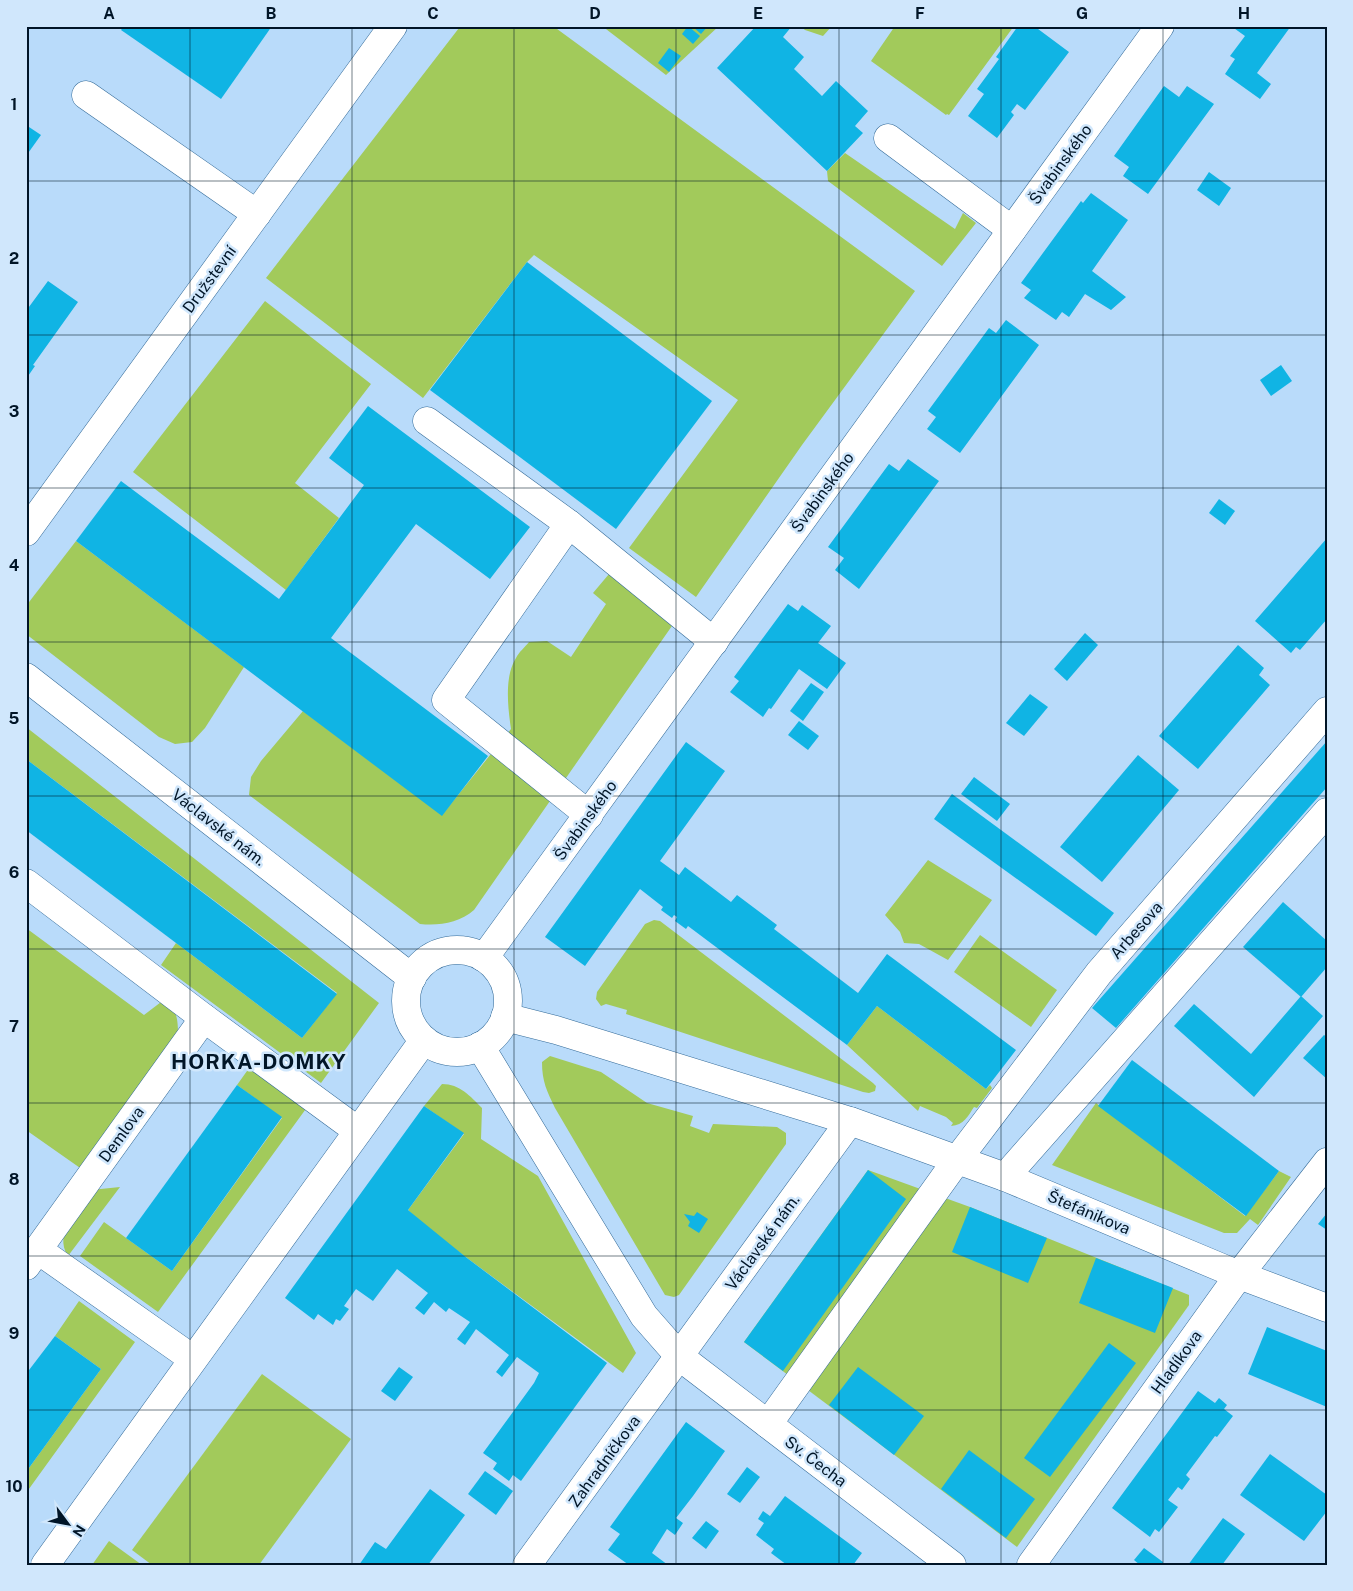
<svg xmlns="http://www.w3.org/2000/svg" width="1353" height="1591" font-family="'Public Sans',sans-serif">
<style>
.green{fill:#a2ca5b}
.building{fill:#10b4e4}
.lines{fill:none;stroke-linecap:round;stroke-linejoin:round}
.minor-casing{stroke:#346b99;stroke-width:29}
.minor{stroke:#fff;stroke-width:28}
.grid{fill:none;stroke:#011527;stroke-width:1;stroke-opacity:0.55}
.labels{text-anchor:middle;stroke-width:5;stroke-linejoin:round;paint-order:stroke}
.street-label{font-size:16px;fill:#011527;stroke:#d0e7fc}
.district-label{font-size:21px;font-weight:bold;letter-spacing:1px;fill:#011527;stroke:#d0e7fc}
.neatline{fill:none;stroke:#011527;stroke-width:2}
.grid-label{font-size:16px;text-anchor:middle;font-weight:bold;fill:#011527}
</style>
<rect width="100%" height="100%" fill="#b9dbfa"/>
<g class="green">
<path d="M458 26H553L915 291 802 445 696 597 629 548 738 400 534 255 527 262 423 398 266 278 459 28Z"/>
<path d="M602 26H719L666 75Z"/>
<path d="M800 26H832L823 36 805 30Z"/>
<path d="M895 26H1014L949 115 947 114 946 115 871 61Z"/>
<path d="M845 153 955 229 963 213 976 223 942 266 828 181 827 171Z"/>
<path d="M265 301 371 384 295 483 339 518 286 590 133 472Z"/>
<path d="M76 541 244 667 205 728 192 742 175 744 159 737 26 634V606Z"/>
<path d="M609 574 674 623 474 910C459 923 439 926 420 924L249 795 251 777 261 761 303 711 442 815 511 729C508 708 504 677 516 658 519 652 525 647 529 642L547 641 571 657 606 604 593 593Z"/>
<path d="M26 727 379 1003 321 1083 161 965 176 943 302 1038 337 993 26 759Z"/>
<path d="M928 860 992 900 948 960 919 944 904 943 900 932 885 915Z"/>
<path d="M654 920 660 921 873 1083 876 1086 875 1091 869 1093 863 1092 626 1014 627 1010 606 1004 601 1006 596 999 597 992 645 924Z"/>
<path d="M26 928 144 1015 165 999C178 1012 178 1020 178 1038L83 1170 26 1130Z"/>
<path d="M980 935 1057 990 1031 1027 954 972Z"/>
<path d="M877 1006 986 1089 990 1085 992 1088 977 1108 974 1107C968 1116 964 1125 951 1126L953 1123 946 1117 920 1106 918 1111 847 1045Z"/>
<path d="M550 1056 601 1072 647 1103 693 1116 690 1126 709 1133 713 1124 777 1127 786 1133V1144L679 1295 674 1297 665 1295 555 1108C547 1091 542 1082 542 1062Z"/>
<path d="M252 1064 308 1106 158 1312 80 1256 104 1222 172 1271 282 1118 237 1085Z"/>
<path d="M442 1084C460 1084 470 1096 482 1108L481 1139 538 1176 636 1353 623 1373 467 1258 427 1228 408 1210 464 1134 424 1106Z"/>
<path d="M1096 1103 1245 1216 1279 1171 1291 1177 1258 1225 1250 1219 1237 1233H1224L1052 1165Z"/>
<path d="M868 1170 970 1207 1189 1295V1305L1017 1547 744 1342Z"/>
<path d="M120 1187 68 1256C53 1233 78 1210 91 1190Z"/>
<path d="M79 1301 135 1342 26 1493V1472L101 1369 55 1336Z"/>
<path d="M262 1374 351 1439 259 1565H152L132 1550Z"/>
<path d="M109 1541 142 1565H92Z"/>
</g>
<g class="building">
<path d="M124 26H272L221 99 121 30Z"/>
<path d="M688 26 700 36 693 44 682 34Z"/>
<path d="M692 26H708L701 34Z"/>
<path d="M756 26H792L783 37 804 57 794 69 822 96 836 81 868 111 855 126 863 133 827 171 717 68Z"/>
<path d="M1018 26H1034L1069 52 1025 110 1017 104 1011 112 1014 115 997 138 968 116 984 94 977 89 999 59 996 57Z"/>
<path d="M1231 26H1291L1257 73 1271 84 1260 99 1225 74 1235 59 1230 56 1245 36Z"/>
<path d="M669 48 681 56 669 72 658 63Z"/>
<path d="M1164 86 1179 97 1187 86 1214 104 1148 194 1123 176 1129 167 1114 156Z"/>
<path d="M26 125 41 135 26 156Z"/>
<path d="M1209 172 1231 188 1219 206 1197 190Z"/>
<path d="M1091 193 1128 220 1092 271 1126 297 1111 310 1085 294 1069 317 1062 312 1056 320 1024 298 1031 290 1021 283 1081 201 1083 203Z"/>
<path d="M527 262 712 401 616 529 430 390Z"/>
<path d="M48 281 78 302 33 365 35 366 26 379V311Z"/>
<path d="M1006 320 1039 345 960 453 927 429 936 417 928 411 989 328 996 333Z"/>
<path d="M1281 365 1292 381 1271 396 1260 380Z"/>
<path d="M368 406 530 527 490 579 416 524 331 638 488 756 442 816 76 541 121 481 279 599 364 485 329 458Z"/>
<path d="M908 459 939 481 859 589 835 570 844 558 828 547 889 464 899 471Z"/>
<path d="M1219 499 1235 511 1225 525 1209 513Z"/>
<path d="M1327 538V619L1300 650 1296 647 1291 653 1255 621Z"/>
<path d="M788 604 798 611 802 605 831 626 818 643 846 663 827 689 799 669 771 709 769 708 763 717 730 692 739 681 734 677Z"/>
<path d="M1085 633 1098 645 1067 681 1054 669Z"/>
<path d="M1238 645 1264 668 1259 675 1270 685 1198 769 1159 736Z"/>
<path d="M811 683 824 692 803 721 790 711Z"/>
<path d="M1030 694 1048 707 1024 736 1006 723Z"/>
<path d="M799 721 819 736 808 750 788 735Z"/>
<path d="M1327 741V787L1116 1028 1092 1008Z"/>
<path d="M686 742 725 771 660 861 679 875 685 867 731 902 737 895 777 925 774 929 858 993 887 954 1016 1050 986 1089 877 1006 847 1045 688 926 686 929 675 921 677 917 674 915 672 918 661 910 663 907 640 889 585 966 545 937Z"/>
<path d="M1138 755 1179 790 1102 882 1060 847Z"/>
<path d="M26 759 337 994 302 1038 26 830Z"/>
<path d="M974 777 1010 804 997 821 961 794Z"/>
<path d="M952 794 1114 913 1096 936 934 819Z"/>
<path d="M1283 902 1327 941V967L1301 997 1243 947Z"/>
<path d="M1301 996 1323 1016 1254 1097 1174 1026 1194 1004 1251 1054Z"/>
<path d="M1324 1035 1327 1037V1079L1303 1058Z"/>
<path d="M1132 1060 1279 1171 1246 1216 1098 1106Z"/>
<path d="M237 1085 282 1117 172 1271 126 1238Z"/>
<path d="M424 1106 464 1133 408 1210 467 1258 607 1363 521 1481 513 1475 509 1481 493 1469 497 1463 483 1453 534 1383 539 1373 517 1357 502 1377 496 1372 509 1355 476 1329 465 1345 457 1339 470 1322 449 1308 446 1312 434 1302 424 1315 415 1308 428 1293 397 1269 373 1301 356 1289 344 1306 349 1309 340 1321 336 1319 333 1325 318 1314 314 1320 285 1298Z"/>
<path d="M868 1170 906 1199 783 1371 744 1342Z"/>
<path d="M970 1207 1047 1238 1028 1283 952 1252Z"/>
<path d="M697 1212 708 1219 699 1233 688 1226 690 1222 684 1214 694 1216Z"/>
<path d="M1327 1213V1230L1318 1224Z"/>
<path d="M1096 1258 1173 1288 1155 1333 1079 1303Z"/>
<path d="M1267 1327 1327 1351V1407L1248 1374Z"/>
<path d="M55 1336 101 1369 26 1472V1374Z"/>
<path d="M1109 1343 1136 1363 1050 1477 1024 1458Z"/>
<path d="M399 1367 413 1377 395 1401 381 1391Z"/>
<path d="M858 1367 924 1416 894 1455 829 1405Z"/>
<path d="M1198 1391 1215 1403 1219 1398 1227 1405 1224 1409 1233 1416 1217 1437 1215 1436 1186 1475 1190 1479 1182 1490 1178 1487 1168 1500 1178 1507 1159 1532 1155 1529 1150 1537 1112 1508Z"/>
<path d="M686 1422 725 1451 693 1496 676 1518 683 1523 675 1535 667 1529 652 1553 668 1565H629L608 1550 620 1534 610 1527Z"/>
<path d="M969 1450 1035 1499 1006 1538 941 1489Z"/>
<path d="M1270 1454 1327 1495V1511L1304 1541 1240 1495Z"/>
<path d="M747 1467 760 1477 740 1503 727 1494Z"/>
<path d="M485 1471 513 1491 496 1515 468 1494Z"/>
<path d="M430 1489 465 1515 428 1565H359L375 1542 386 1549Z"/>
<path d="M785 1496 862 1553 853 1565H787L771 1553 774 1549 756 1535 764 1523 758 1519 763 1511 770 1516Z"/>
<path d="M1223 1518 1245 1534 1222 1565H1188Z"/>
<path d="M706 1521 719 1531 706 1549 692 1538Z"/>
<path d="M1144 1548 1163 1562 1162 1565H1140L1134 1560Z"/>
</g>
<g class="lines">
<defs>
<g id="minor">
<path d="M86 95 257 214"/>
<path d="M888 138 1012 230"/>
<path d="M427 421 569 524"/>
<path d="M26 532 393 26"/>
<path d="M26 677 412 978"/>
<path d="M589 815 446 700 569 524 714 642"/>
<path d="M26 883 204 1018 358 1131"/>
<circle cx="457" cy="1001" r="51"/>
<path d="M484 958 1160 26"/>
<path d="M505 1017 556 1030 850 1121 1005 1177 1239 1275 1327 1308"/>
<path d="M480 1046 644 1316 680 1357 952 1565"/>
<path d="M1005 1177 1327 812"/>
<path d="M38 1250 193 1359"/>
<path d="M26 1266 204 1018"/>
<path d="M768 1424 957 1160 1099 973 1327 711"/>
<path d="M45 1565 424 1040"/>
<path d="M527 1565 850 1121"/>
<path d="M1031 1565 1239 1275 1327 1162"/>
</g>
</defs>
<use href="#minor" class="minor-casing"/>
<use href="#minor" class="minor"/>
</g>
<path class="grid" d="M190 26V1565M352 26V1565M514 26V1565M676 26V1565M839 26V1565M1001 26V1565M1163 26V1565M26 181H1327M26 335H1327M26 488H1327M26 642H1327M26 796H1327M26 949H1327M26 1103H1327M26 1256H1327M26 1410H1327"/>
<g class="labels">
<g class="street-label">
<text transform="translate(1060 164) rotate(-54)" y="6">Švabinského</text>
<text transform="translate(209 279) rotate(-54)" y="6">Družstevní</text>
<text transform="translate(822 492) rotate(-54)" y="6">Švabinského</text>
<text transform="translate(585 820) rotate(-54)" y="6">Švabinského</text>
<text transform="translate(219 827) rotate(38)" y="6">Václavské nám.</text>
<text transform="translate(1136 930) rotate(-49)" y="6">Arbesova</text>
<text transform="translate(121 1134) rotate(-54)" y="6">Demlova</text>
<text transform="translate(1089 1212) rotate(23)" y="6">Štefánikova</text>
<text transform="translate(762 1242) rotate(-54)" y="6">Václavské nám.</text>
<text transform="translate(1176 1362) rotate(-54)" y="6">Hladíkova</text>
<text transform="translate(604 1461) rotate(-54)" y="6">Zahradníčkova</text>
<text transform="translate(816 1461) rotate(37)" y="6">Sv. Čecha</text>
</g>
<g class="district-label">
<text x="259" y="1069">HORKA-DOMKY</text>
</g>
</g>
<rect width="1353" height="1591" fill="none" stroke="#d0e7fc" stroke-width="55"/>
<g transform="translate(68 1524) rotate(122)" stroke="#d0e7fc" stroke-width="4" paint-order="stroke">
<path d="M0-4L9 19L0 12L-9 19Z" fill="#011527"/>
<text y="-8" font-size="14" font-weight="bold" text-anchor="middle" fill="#011527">N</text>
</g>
<rect x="28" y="28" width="1298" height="1536" class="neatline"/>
<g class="grid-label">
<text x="109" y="19">A</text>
<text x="271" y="19">B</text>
<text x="433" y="19">C</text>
<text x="595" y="19">D</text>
<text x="758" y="19">E</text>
<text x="920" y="19">F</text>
<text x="1082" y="19">G</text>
<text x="1244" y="19">H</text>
<text x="14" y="110">1</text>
<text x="14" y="264">2</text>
<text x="14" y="417">3</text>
<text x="14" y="571">4</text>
<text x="14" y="724">5</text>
<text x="14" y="878">6</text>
<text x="14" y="1032">7</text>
<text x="14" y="1185">8</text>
<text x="14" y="1339">9</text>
<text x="14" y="1492">10</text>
</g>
</svg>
